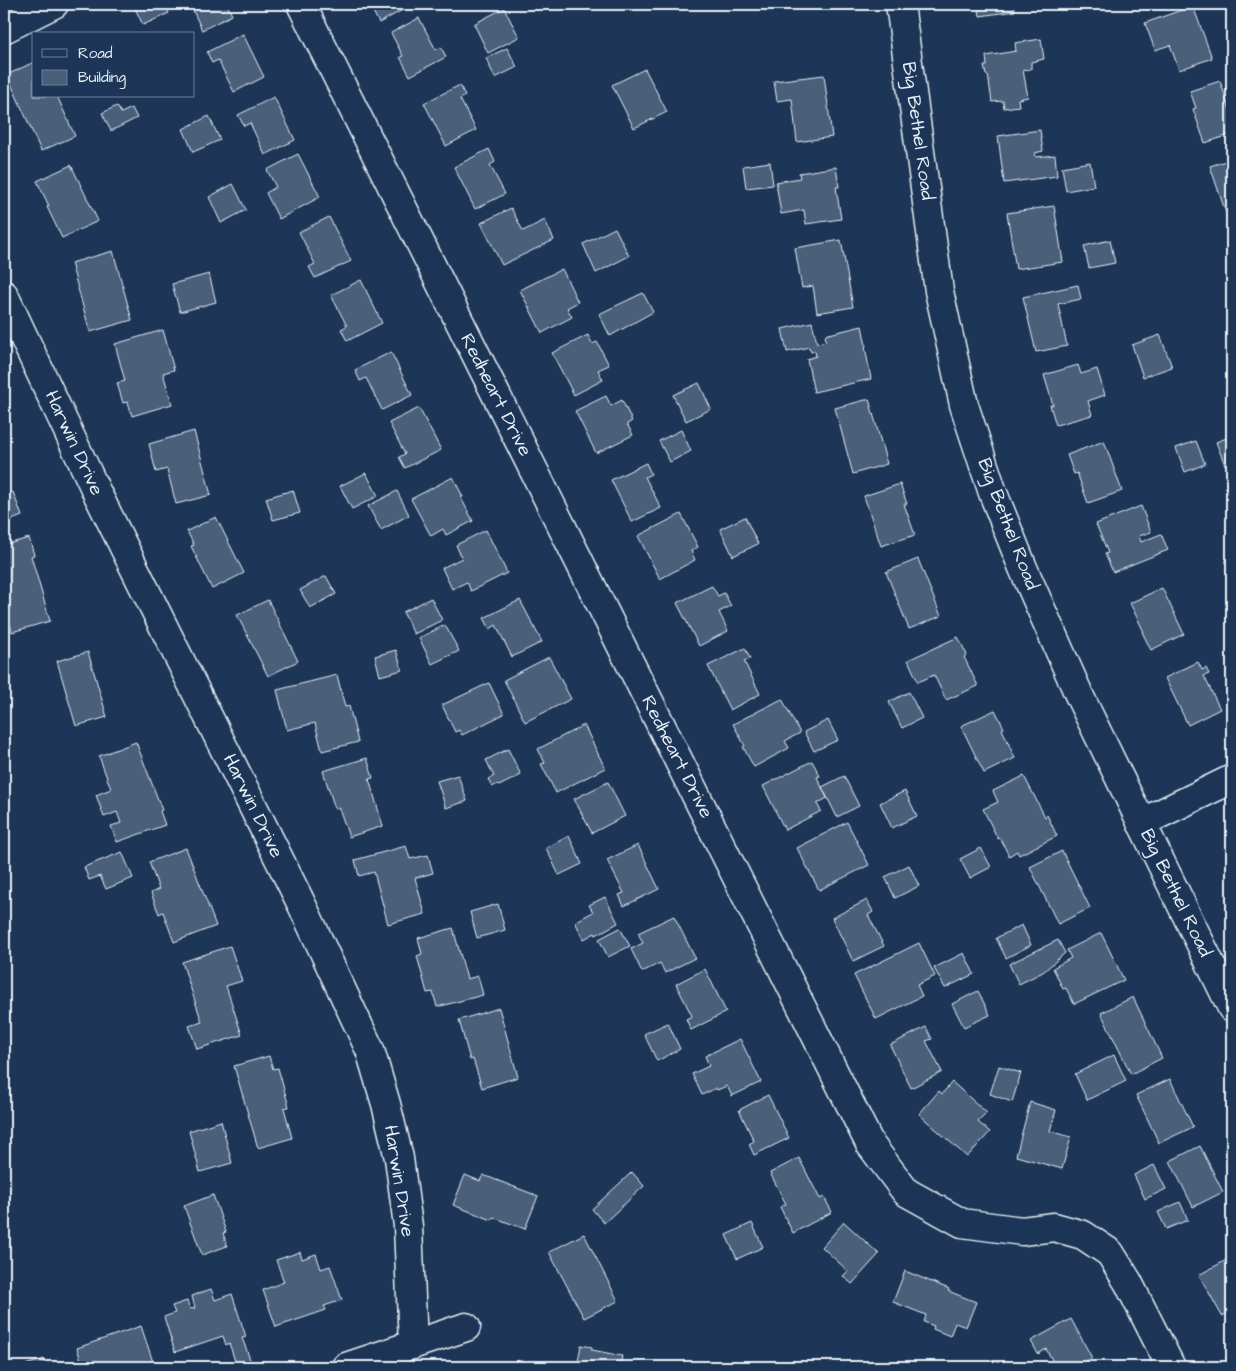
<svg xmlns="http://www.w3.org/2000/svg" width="1236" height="1371" font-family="'Architects Daughter',sans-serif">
<rect width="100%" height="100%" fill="#1d3557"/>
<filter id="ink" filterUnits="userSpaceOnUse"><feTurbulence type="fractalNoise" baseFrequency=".02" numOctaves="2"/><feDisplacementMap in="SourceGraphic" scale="10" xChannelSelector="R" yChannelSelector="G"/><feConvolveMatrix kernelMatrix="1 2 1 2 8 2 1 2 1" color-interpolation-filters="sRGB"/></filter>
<g filter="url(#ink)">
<!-- building -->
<path fill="#495e7a" stroke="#e8f1f8" d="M133 4H165L169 13 143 25Z
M190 4H227L232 15 202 30Z
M369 4H406L408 7 379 23Z
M978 4H1014L1015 11 980 16Z
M1193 6 1212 58 1179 70 1170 45 1155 50 1145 23Z
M504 8 519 37 488 53 474 24Z
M419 18 436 50 441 47 446 57 410 76 400 57 403 56 391 33Z
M243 34 264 77 234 92 218 60 212 63 207 52Z
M1041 39 1044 59 1031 62V69L1023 70 1028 97 1018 99 1019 106 1004 108 1003 101 992 102 988 75H986L984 66H987L986 56 1016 51 1015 43Z
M507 48 517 67 495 78 486 58Z
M34 62V96H57L75 136 41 151 7 75Z
M645 69 667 112 634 128 612 85Z
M824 75 832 137 797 142 792 99 777 101 774 81Z
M1220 81 1232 116V134L1205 143 1193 109 1196 108 1190 91Z
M460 85 465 96 460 99 476 130 446 146 424 103Z
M274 97 295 140 265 155 250 123 244 126 238 115Z
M117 106 121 113 132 108 137 118 111 131 102 113Z
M209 116 220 140 193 152 183 129Z
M1040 130 1043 151 1035 153 1036 157 1055 155 1057 176 1004 183 998 136Z
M489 149 495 162 490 165 505 194 475 209 454 167Z
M298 154 320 197 279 219 266 193 276 187 267 170Z
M1232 159V214L1227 216 1210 166Z
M770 162 773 185 746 188 743 166Z
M1090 162 1094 186 1066 191 1062 167Z
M71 165 98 221 62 238 47 207 49 206 37 181Z
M836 167 839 187H836L841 219 806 224 804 210 781 214 776 182 800 178 799 173Z
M233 184 246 210 221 223 209 197Z
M1054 206 1063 262 1016 269 1007 213Z
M511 208 523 231 545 220 554 240 502 265 481 223Z
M329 217 351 261 315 278 309 267 315 264 299 232Z
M615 228 629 256 596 273 583 244Z
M841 240 853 307 817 313 813 286 802 288 795 248Z
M1110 240 1115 263 1089 268 1084 246Z
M113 251 132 320 90 332 71 263Z
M562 269 578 302 567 308 572 317 542 333 520 290Z
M209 274 216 302 180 312 172 284Z
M361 280 382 323 347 341 341 329 347 326 331 295Z
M1078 285 1081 299 1058 304 1067 346 1036 352 1023 297Z
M643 293 653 312 610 336 599 314Z
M812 322 817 343 826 341 825 335 862 326 866 346 865 347 871 379 814 392 807 359 816 356 815 351 811 352 809 347 787 352 782 329Z
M163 330 174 370 163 373 172 404 132 416 128 402 123 403 117 383 125 381 115 344Z
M588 335 592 344 597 342 609 365 598 370 603 380 574 395 552 353Z
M1160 335 1172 367 1143 377 1132 345Z
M391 352 412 395 382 410 366 378 360 381 355 370Z
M1078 365 1081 374 1097 369 1105 395 1088 401 1092 415 1056 425 1050 405H1053L1044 375Z
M699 383 711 409 686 421 673 395Z
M606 396 611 406 622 400 632 421 627 424 633 435 596 453 575 411Z
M869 399 887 464 853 474 835 408Z
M419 408 441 450 405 468 399 457 405 454 389 423Z
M681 430 691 451 670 462 659 441Z
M194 431 211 495 176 504 167 469 156 472 149 444Z
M1232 436V462L1225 465 1216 442Z
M1104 441 1122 491 1088 503 1077 473 1074 474 1067 455Z
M1196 441 1205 464 1185 472 1176 448Z
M646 463 651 474 645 477 661 508 632 522 611 480Z
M366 473 378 496 352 509 340 486Z
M453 477 463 497 461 498 473 521 446 535 443 529 431 536 411 499Z
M4 484 7 494 13 492 22 516 4 523Z
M900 484 907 504H904L915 535 881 546 864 496Z
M293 490 300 513 273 520 266 498Z
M397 491 409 515 381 530 368 506Z
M1141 506 1151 532 1139 536 1141 542 1161 534 1168 550 1113 572 1105 554 1108 553 1096 524Z
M681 514 698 547 691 551 695 560 660 579 638 536Z
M216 517 244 573 212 589 191 546 194 545 187 531Z
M745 517 758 544 733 556 720 529Z
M486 530 507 573 471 591 467 582 452 589 442 568 462 558 456 545Z
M29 538 34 555 31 556 50 621 12 632 4 603V545Z
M918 559 941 616 909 629 886 572Z
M326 576 336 594 310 608 300 590Z
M712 586 718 596 724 593 731 606 719 612 728 631 699 646 677 603Z
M1162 588 1184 634 1151 650 1142 632H1144L1130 603Z
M431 598 442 620 414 634 403 612Z
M268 600 298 661 268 676 237 615Z
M520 600 542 642 512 657 496 625 490 629 484 618Z
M445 625 459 651 432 664 419 638Z
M958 637 967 655 964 657 978 686 946 700 934 675 918 682 908 660Z
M745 648 750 659 744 661 760 694 730 710 708 666Z
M396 650 402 670 380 676 375 656Z
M88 652 107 717 76 726 57 661Z
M549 657 571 699 525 722 504 680Z
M1198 662 1202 670 1206 668 1209 674 1204 676 1220 709 1188 725 1165 678Z
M337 675 345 707 349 706 358 742 322 751 315 723 287 730 277 690Z
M489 683 504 714 462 735 459 730 455 732 442 705Z
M909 692 922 718 902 728 889 702Z
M782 699 800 733 785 741 789 748 754 767 743 747 745 746 733 724Z
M995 710 1004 728 1002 729 1015 758 984 773 961 726Z
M828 720 838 740 814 751 804 732Z
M584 725 605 768 556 793 541 764 545 763 538 749Z
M136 742 162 810 160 811 165 825 117 842 111 826 121 823 117 812 104 817 96 795 111 789 99 756Z
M508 749 521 775 499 786 498 784 492 787 488 779 494 776 486 760Z
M367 758 373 778 369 779 383 826 349 837 339 808 335 809 323 771Z
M812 761 820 776 817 777 827 798 817 804 821 811 785 830 763 786Z
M458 775 467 801 446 808 437 781Z
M844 776 859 806 837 817 822 787Z
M1024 776 1045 817 1047 815 1057 836 1019 855 1017 851 1009 856 1000 838 998 839 983 809 998 802 993 791Z
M608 782 625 816 592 833 574 799Z
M905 791 917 816 892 828 880 803Z
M847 822 869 865 819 890 797 848Z
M569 836 582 864 559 875 546 848Z
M638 845 659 889 624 906 619 895 624 893 607 860Z
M406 846 410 859 428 855 433 873 415 878 425 914 388 924 374 872 359 876 355 860Z
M186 848 216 926 174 942 163 912 159 914 151 893 159 889 149 862Z
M981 848 991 867 970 878 960 859Z
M1062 851 1090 908 1058 924 1030 867Z
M122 852 133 878 106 889 100 876 89 880 84 867Z
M909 865 919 886 895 898 885 877Z
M605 897 618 923 596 935 595 933 584 939 575 922 593 912 589 905Z
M867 900 873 912 868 915 884 946 853 961 832 918Z
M498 904 505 930 477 938 470 912Z
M674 916 695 958 665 973 660 963 642 972 631 949 643 943 638 933Z
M1022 925 1031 945 1006 958 996 938Z
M453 928 467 979 478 976 483 995 437 1007 433 992 427 993 417 956 422 954 418 938Z
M620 928 630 946 608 957 599 939Z
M1101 933 1124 980 1074 1004 1066 988 1063 989 1053 968 1071 958 1067 950Z
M1058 940 1065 953 1043 972 1019 984 1009 964Z
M919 943 935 976 917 985 922 996 876 1019 854 975Z
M230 946 242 981 226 986 242 1035 197 1049 189 1026 202 1022 182 962Z
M964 953 974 974 945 988 934 968Z
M705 969 726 1012 691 1030 686 1019 692 1016 676 984Z
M978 991 990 1015 964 1027 952 1004Z
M1133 997 1162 1058 1131 1074 1101 1013Z
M499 1008 518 1077 482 1088 473 1059 470 1060 459 1020Z
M668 1023 680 1049 657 1061 644 1034Z
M926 1027 932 1039 926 1041 942 1072 911 1088 890 1045Z
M740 1039 761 1082 732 1096 727 1086 717 1090 716 1088 702 1095 692 1074 709 1066 705 1056Z
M1114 1055 1126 1081 1087 1100 1075 1074Z
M269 1056 273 1069 278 1068 289 1107 284 1108 292 1138 258 1148 234 1066Z
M999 1066 1021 1073 1012 1102 990 1094Z
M1170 1079 1193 1127 1159 1143 1136 1095Z
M952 1082 987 1113 978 1122 990 1132 967 1157 919 1114 939 1091 942 1094Z
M768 1095 789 1138 754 1155 749 1144 754 1141 739 1110Z
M1030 1102 1056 1110 1050 1131 1071 1137 1062 1169 1016 1156Z
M221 1121 232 1163 200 1172 189 1131Z
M1200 1146 1223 1192 1193 1207 1170 1161Z
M799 1158 820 1199 824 1197 832 1212 793 1233 780 1207 786 1204 770 1173Z
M1154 1165 1166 1189 1145 1199 1134 1175Z
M632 1172 644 1186 604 1223 592 1209Z
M465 1175 480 1181 483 1175 538 1196 525 1229 493 1217 492 1220 453 1205Z
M213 1195 226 1232 223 1233 227 1246 202 1255 184 1206Z
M1180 1202 1188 1220 1166 1229 1158 1212Z
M844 1222 879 1254 852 1284 843 1276 848 1271 822 1247Z
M752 1223 763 1247 737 1259 726 1235Z
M584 1234 618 1301 584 1318 549 1252Z
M300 1252 302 1259 316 1254 321 1269 330 1266 342 1300 324 1306 326 1310 276 1327 263 1290 284 1282 276 1260Z
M1230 1258 1231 1259H1232V1311L1222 1316 1199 1275Z
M905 1271 949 1289 948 1291 976 1302 966 1327 955 1323 950 1336 933 1329 934 1326 924 1322 926 1315 893 1302Z
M211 1289 215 1300 232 1294 246 1337 242 1338 251 1362 237 1367 229 1343 226 1345 223 1336 175 1352 164 1317 175 1313 172 1306 187 1301 190 1309 195 1308 192 1296Z
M1071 1319 1092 1358 1075 1367H1056L1046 1349 1038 1354 1031 1341Z
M141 1326 154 1365 148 1367H135L134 1364 124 1367H83L77 1348Z
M581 1345 592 1347V1350L622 1356 620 1367H577Z
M44 1359 47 1367H19Z"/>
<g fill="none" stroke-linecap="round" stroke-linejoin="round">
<defs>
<path id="minor" d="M301 4 870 1144 906 1192 962 1223 1022 1231 1054 1227 1083 1235 1110 1253 1128 1282 1171 1367
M4 29 54 4
M4 295 98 495 301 903 370 1050 386 1104 399 1158 408 1226 413 1345
M1141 823 1232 779
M346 1367 466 1327"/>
<path id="secondary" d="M900 4 939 291 964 405 993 493 1023 568 1080 697 1232 1008"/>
</defs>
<!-- minor casing -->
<use href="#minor" stroke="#e8f1f8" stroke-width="31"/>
<!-- secondary casing -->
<use href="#secondary" stroke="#e8f1f8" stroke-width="31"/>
<!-- minor -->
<use href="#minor" stroke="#1d3557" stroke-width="28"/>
<!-- secondary -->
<use href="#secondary" stroke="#1d3557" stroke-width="28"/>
</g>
</g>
<g text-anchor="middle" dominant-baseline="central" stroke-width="4" stroke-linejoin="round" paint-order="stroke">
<!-- street labels -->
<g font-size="19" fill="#e8f1f8" stroke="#1d3557">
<text transform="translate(918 131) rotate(82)">Big Bethel Road</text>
<text transform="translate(496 395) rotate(63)">Redheart Drive</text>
<text transform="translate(74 443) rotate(65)">Harwin Drive</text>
<text transform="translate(1008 524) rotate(69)">Big Bethel Road</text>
<text transform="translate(677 757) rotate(63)">Redheart Drive</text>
<text transform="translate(253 806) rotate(64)">Harwin Drive</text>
<text transform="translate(1176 893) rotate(64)">Big Bethel Road</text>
<text transform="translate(399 1181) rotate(81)">Harwin Drive</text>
</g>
</g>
<!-- margin -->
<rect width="1236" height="1371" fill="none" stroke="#1d3557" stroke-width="20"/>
<rect x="10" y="10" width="1216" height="1351" fill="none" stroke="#e8f1f8" stroke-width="2" filter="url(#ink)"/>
<!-- legend -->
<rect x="32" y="32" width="162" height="65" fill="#1d3557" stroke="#6e8097"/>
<rect x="42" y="49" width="25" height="8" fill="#1d3557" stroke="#6e8097"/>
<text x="78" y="58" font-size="15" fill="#e8f1f8">Road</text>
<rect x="42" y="70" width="25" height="15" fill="#495e7a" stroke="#6e8097"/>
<text x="78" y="82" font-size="15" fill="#e8f1f8">Building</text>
</svg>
